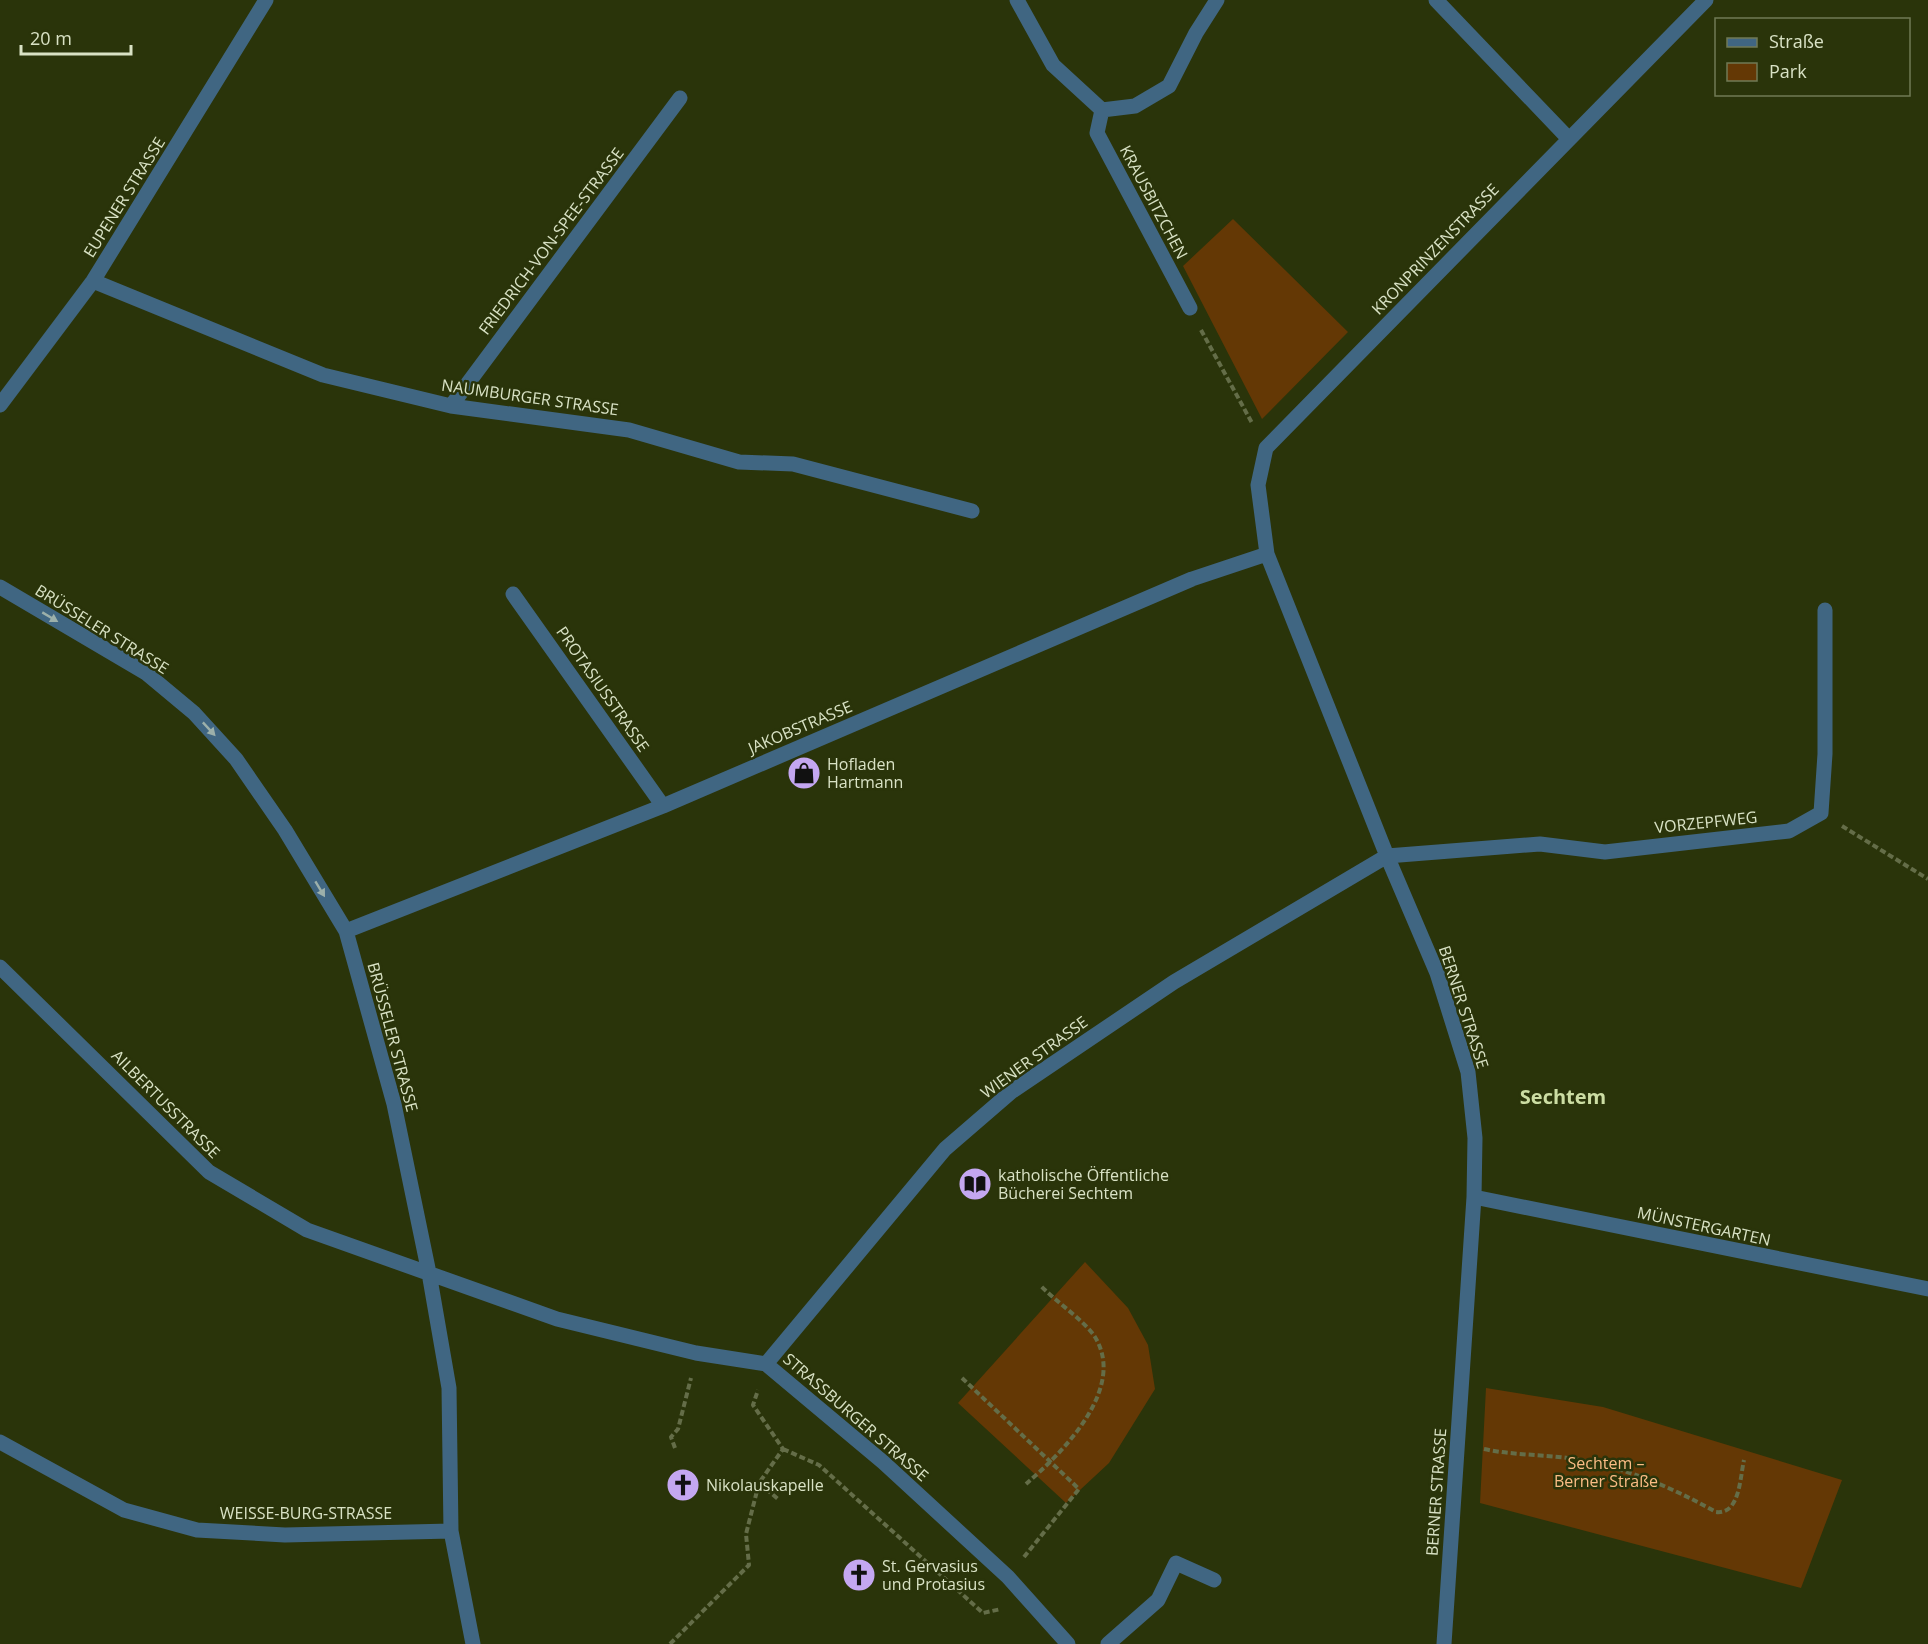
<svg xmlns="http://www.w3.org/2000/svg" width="1928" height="1644" font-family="'Open Sans',sans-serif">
<rect width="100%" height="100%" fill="#2a340a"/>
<!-- green -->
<path fill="#643805" d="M1233 219 1348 332 1262 419 1183 266Z
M1085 1262 1128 1308 1148 1345 1155 1389 1109 1463 1066 1503 958 1403Z
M1486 1388 1603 1407 1842 1480 1801 1588 1480 1503Z"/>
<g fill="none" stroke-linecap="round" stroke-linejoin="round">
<!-- path -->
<path stroke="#646d48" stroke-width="4" stroke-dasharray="6 3" stroke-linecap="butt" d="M1201 330 1252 423
M1842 826 1928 879
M962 1378 1079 1489 1024 1557
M675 1448 671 1437 678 1429 691 1378
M783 1449 819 1465 983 1613 1001 1609
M1484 1449C1516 1456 1549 1454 1580 1460 1629 1469 1673 1488 1716 1512 1740 1515 1740 1477 1744 1460
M759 1483 778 1499
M1026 1484C1062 1453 1127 1389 1095 1337 1086 1322 1054 1300 1041 1286
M670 1644 749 1565 746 1534 759 1483 783 1449 753 1405 758 1390"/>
<!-- lane -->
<path stroke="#406682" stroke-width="15" d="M1108 1644 1158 1600 1176 1563 1214 1580"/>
<!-- street -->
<path stroke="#406682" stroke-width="15" d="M1017 0 1053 65 1102 110 1135 106 1169 86 1196 33 1217 0
M1436 0 1568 138
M1102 110 1097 133 1190 308
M93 281 323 375 451 406 629 430 739 462 793 464 972 511
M0 405 93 281 266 0
M451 406 680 98
M0 587 146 673 194 713 236 759 285 830 346 931 394 1104 429 1273 449 1388 451 1531 473 1644
M513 594 663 806
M346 931 663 806 1192 579 1267 554
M0 967 209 1172 307 1230 557 1319 696 1353 766 1364 883 1462 1008 1577 1068 1644
M1474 1197 1928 1289
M766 1364 945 1149 1011 1092 1174 982 1387 856 1540 844 1605 852 1789 831 1821 813 1825 754V610
M0 1442 124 1510 197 1530 285 1535 451 1531
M1444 1644 1474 1197 1475 1138 1468 1072 1437 973 1387 856 1267 554 1258 485 1266 448 1706 0"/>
</g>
<!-- one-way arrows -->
<defs><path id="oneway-solid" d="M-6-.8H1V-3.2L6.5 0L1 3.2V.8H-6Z" transform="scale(1.5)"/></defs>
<g fill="#9cb0aa">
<use href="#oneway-solid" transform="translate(50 617) rotate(31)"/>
<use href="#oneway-solid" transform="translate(209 729) rotate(47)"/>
<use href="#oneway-solid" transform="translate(320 889) rotate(59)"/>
</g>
<!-- icons -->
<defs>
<symbol id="shop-disc" viewBox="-11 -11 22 22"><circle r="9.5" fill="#c4a7f1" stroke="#2a340a"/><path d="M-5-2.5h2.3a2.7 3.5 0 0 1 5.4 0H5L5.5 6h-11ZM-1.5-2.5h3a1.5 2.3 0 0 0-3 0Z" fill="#111"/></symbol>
<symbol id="library-disc" viewBox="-11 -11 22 22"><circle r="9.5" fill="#c4a7f1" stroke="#2a340a"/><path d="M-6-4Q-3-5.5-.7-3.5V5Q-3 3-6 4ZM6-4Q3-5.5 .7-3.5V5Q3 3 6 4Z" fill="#111"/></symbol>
<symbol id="church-disc" viewBox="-11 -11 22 22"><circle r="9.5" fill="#c4a7f1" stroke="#2a340a"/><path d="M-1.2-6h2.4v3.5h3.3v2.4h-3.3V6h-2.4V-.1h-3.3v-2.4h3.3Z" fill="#111"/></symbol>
</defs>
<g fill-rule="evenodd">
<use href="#shop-disc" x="785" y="754" width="38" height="38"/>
<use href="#library-disc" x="956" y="1165" width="38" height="38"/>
<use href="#church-disc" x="664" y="1466" width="38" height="38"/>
<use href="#church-disc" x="840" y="1556" width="38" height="38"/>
</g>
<g text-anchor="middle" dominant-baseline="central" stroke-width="5" stroke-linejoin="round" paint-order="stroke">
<!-- street labels -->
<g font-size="16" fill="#d9e2c5" stroke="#2a340a">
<text transform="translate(124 197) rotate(-58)">EUPENER STRASSE</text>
<text transform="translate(1154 202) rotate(62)">KRAUSBITZCHEN</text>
<text transform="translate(551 241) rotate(-53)">FRIEDRICH-VON-SPEE-STRASSE</text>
<text transform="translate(1435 249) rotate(-46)">KRONPRINZENSTRASSE</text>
<text transform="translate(530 397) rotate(8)">NAUMBURGER STRASSE</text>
<text transform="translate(102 629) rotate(32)">BRÜSSELER STRASSE</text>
<text transform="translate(603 689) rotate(55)">PROTASIUSSTRASSE</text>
<text transform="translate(800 727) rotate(-23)">JAKOBSTRASSE</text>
<text transform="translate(1706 822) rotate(-6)">VORZEPFWEG</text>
<text transform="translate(1464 1007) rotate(72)">BERNER STRASSE</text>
<text transform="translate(393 1037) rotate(75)">BRÜSSELER STRASSE</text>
<text transform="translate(1034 1057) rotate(-36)">WIENER STRASSE</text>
<text transform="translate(166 1104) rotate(45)">AILBERTUSSTRASSE</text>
<text transform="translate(1704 1226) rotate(12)">MÜNSTERGARTEN</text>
<text transform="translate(856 1417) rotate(41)">STRASSBURGER STRASSE</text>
<text transform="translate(1436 1492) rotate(-86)">BERNER STRASSE</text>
<text x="306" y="1513">WEISSE-BURG-STRASSE</text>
</g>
<!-- poi labels -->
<g font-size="16" fill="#d9e2c5" stroke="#2a340a" text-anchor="start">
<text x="827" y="764">Hofladen<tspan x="827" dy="18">Hartmann</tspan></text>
<text x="998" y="1175">katholische Öffentliche<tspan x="998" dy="18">Bücherei Sechtem</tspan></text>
<text x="706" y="1485">Nikolauskapelle</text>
<text x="882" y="1566">St. Gervasius<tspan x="882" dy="18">und Protasius</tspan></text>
</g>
<!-- park labels -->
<g font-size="16" fill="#fbbc85" stroke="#2a340a">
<text x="1606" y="1463">Sechtem –<tspan x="1606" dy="18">Berner Straße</tspan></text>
</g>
<!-- quarter labels -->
<g font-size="20" font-weight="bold" fill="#ccdda3" stroke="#2a340a">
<text x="1563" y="1096">Sechtem</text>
</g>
</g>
<!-- legend -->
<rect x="1715" y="18" width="195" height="78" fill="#2a340a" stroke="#707a55" stroke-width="1.5"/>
<rect x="1727" y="38" width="30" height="9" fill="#406682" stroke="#707a55" stroke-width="1.5"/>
<text x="1769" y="48" font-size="18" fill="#d9e2c5">Straße</text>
<rect x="1727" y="63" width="30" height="18" fill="#643805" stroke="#707a55" stroke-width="1.5"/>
<text x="1769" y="78" font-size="18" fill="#d9e2c5">Park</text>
<!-- scale -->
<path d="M21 45v9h110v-9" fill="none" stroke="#d9e2c5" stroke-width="3"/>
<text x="30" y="45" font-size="18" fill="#d9e2c5" stroke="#2a340a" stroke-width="4.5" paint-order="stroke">20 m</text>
</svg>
